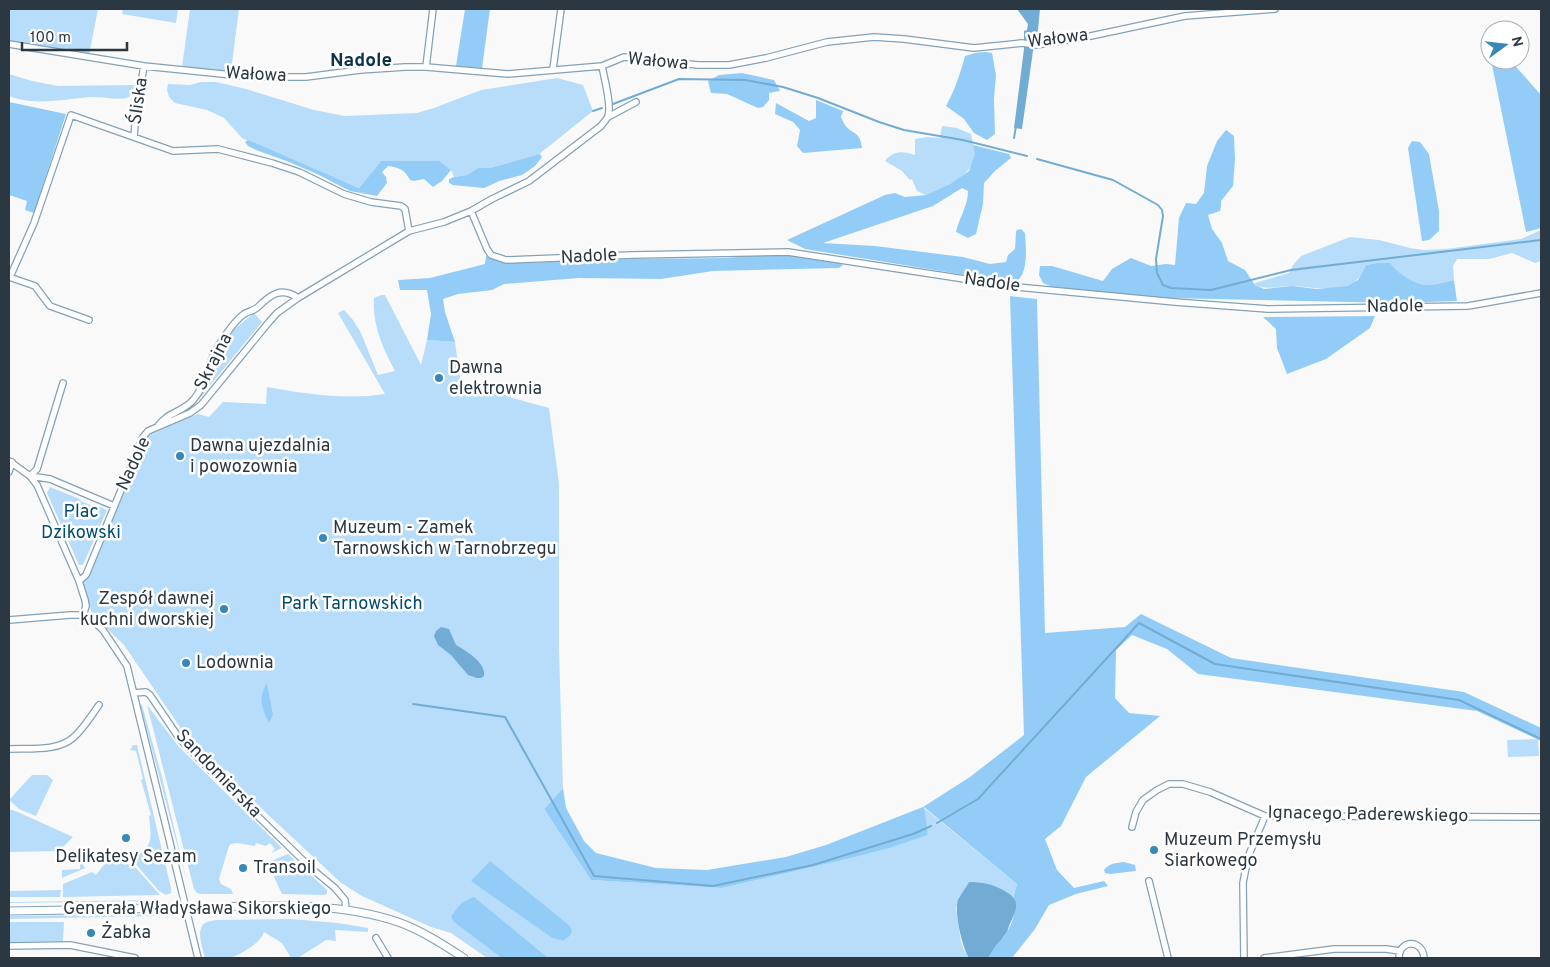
<svg xmlns="http://www.w3.org/2000/svg" width="1550" height="967" font-family="Overpass,sans-serif">
<rect width="100%" height="100%" fill="#f9f9f9"/>
<!-- green -->
<path fill="#b8ddfa" fill-rule="evenodd" d="M9 9H98L89 55 9 41Z
M123 9H178L176 23 122 14Z
M190 9H239L231 71 182 67Z
M9 74 32 81 58 86 135 85V92C132 94 130 97 126 98 116 100 105 97 94 97 67 98 35 107 9 96Z
M557 78 583 85 593 111 538 155 490 168H478L467 175 454 177 451 170 381 161 359 188 242 138 224 118 207 110 175 103 169 97 167 90 168 84 190 85 201 82H216L246 89 314 110 345 116 417 113 434 108 481 90Z
M942 126 957 128 971 134C972 140 975 148 975 154 973 177 944 187 926 195L917 191 912 179 910 180 902 171 885 161C893 150 904 151 915 155V139L927 137 940 138Z
M1541 230V261L1535 263 1512 253 1489 259H1457L1453 266 1454 280C1445 282 1435 285 1426 285 1412 283 1398 273 1390 263H1377L1366 265C1361 274 1359 281 1349 285 1333 292 1310 287 1294 286 1279 285 1269 291 1255 285V283L1289 273 1293 265 1301 256 1350 237 1379 240 1410 248 1423 250 1446 249 1521 239Z
M381 295H385L421 365 427 340 455 342 462 392C474 390 501 389 509 397L549 408 559 484V649L563 788 544 809 591 880 722 888 847 859 928 835 923 807 1017 884 1013 897 1006 891 969 883 956 908 961 942 964 950 969 958H487L451 933 431 927 362 896 340 882 231 780V774L228 771 222 770 182 730 124 645 92 614 83 581 89 576 147 436 198 414 209 417 223 402 266 404 267 387C304 394 348 400 385 394L338 313 344 310 353 320 361 333 378 375 395 371C383 348 372 325 374 298ZM471 880 572 931 570 936 563 941 552 938Z
M254 313 262 322 195 404 204 388 214 360 226 336Z
M50 487 80 499 81 501 95 507 97 506 107 510 83 565H79L47 493Z
M140 704 142 705 162 777 187 882Z
M147 705 179 747 282 848 271 853 275 849 270 843 266 846 256 843 255 846 237 843 231 844 229 846 219 879 221 884 231 889 233 894H201L197 893 194 889Z
M1538 739 1539 756 1508 757 1507 740Z
M133 745H137L171 888V893L166 895 159 891 126 853 143 852C154 841 150 830 149 816L151 815 141 780 143 779 136 751 130 750Z
M32 775H47L53 780 36 816 19 809 9 800Z
M9 809 20 813 73 837 59 851 9 852Z
M93 852 83 865 85 868 62 878V870L80 869V855H62V853Z
M288 854 327 890V894L325 895 282 894 272 873 274 872 273 869H270L271 867H276V862L271 861Z
M111 856 136 868 160 895 63 897V884L92 872 96 875Z
M61 890 60 897H9V891Z
M159 900 160 901 9 903V902Z
M160 914V916L9 919V917L11 916Z
M290 919 338 923 368 928V932L335 930 336 941 326 940 298 958H291L282 943 264 932C261 943 240 955 230 958 223 960 213 958 205 958 203 949 195 930 205 923 208 921 213 921 216 920Z
M9 922H64L63 941 9 942Z"/>
<!-- forest -->
<path fill="#93cdf7" d="M465 9H490L482 68 456 66Z
M985 52 992 53 996 75 994 99 995 134 987 140 974 133 964 119 946 106C955 90 960 74 965 56L975 53Z
M1491 60H1510L1541 95V228L1526 232Z
M742 73 774 80 780 91 769 93V100L763 107 758 108 727 94 711 93 708 81 719 75Z
M816 100 843 111 841 117C842 119 843 122 845 125 852 135 860 130 862 148L803 153 797 146 800 130 793 122 775 114 776 103 809 121 816 118Z
M9 102 66 114 34 213 25 210 27 201 9 195Z
M1226 130 1234 136 1235 160 1233 186 1221 201V206L1220 211 1208 215 1212 229 1222 243 1228 261 1245 270 1255 285 1264 289 1292 286 1317 289 1347 286 1358 280 1366 265 1377 263H1390C1398 273 1412 283 1426 285 1435 285 1445 282 1454 280L1457 301 1397 303 1168 298 1055 288 1043 283 1039 275 1040 266H1052L1103 281 1112 269 1131 258 1151 266 1166 264 1175 265 1179 218 1186 203 1196 204 1204 193 1207 166 1217 141Z
M248 140 359 188 381 161H439L451 170 442 181 433 187 424 179 414 181 410 180C404 169 400 168 388 166L382 172 386 177 387 183 377 196 350 191 317 174 289 162 256 150 248 146 245 142Z
M1412 141 1420 142 1429 154 1439 211V231L1429 240 1422 241 1408 148Z
M973 145 1009 154 1011 158 995 171 984 183 983 204 976 234 968 238 956 232C959 218 968 206 968 191L962 188 933 206 823 243 875 246 963 257 990 264 1006 262 1008 255 1015 249 1016 232 1017 230 1021 229 1025 233C1026 249 1029 273 1015 283L805 249 787 240 885 195 895 193 905 197 926 195 950 184 969 171 975 154Z
M540 154 542 157 535 166 522 175 499 181 491 185 484 188 453 185 449 183V179L454 177 467 175 478 168H490Z
M776 254 789 255 838 263 843 265 839 268 713 271 661 279 579 278 504 284 492 290 458 294 443 299 445 312 455 342 427 340 431 314 427 290H400L398 280 430 278 485 264 486 256 502 262 523 263 633 259 725 258Z
M1010 296 1037 299 1045 633 1125 627 1141 614 1231 658 1464 692 1541 728V741L1477 711 1198 674 1167 649 1132 635 1116 650 1115 698 1129 713 1160 716 1086 777 1061 826 1045 839 1057 870 1074 888 1104 881 1108 886 1076 894 1049 905 1035 929 1012 958H988C991 954 993 948 996 944 996 944 1002 939 1002 939 1010 931 1019 908 1013 898L1017 884 924 807 928 835 889 848 847 859 722 888 591 880 544 809 563 788 566 808 584 841 596 853 656 868 707 870 786 857 826 845 923 807 970 777 1024 735Z
M1375 316 1370 328 1326 359 1287 374 1277 348 1276 329 1263 317Z
M267 684 273 715 269 723C262 709 258 699 266 684Z
M490 861 570 926 572 931 570 936 563 941 552 938 471 881Z
M1124 862 1135 865 1136 871 1110 874 1105 873 1104 870C1109 863 1116 863 1124 862Z
M474 897 548 958H502L454 922 451 917C459 905 461 902 474 897Z"/>
<!-- water -->
<path fill="#72acd4" d="M1017 9H1040L1037 40 1033 51 1022 129 1014 128 1024 49V31L1027 30 1028 24Z
M441 627 449 629 456 645C466 651 486 662 484 676L481 678H477L468 675 451 655 438 645 434 636 436 631Z
M969 882C982 882 992 884 1003 890 1023 900 1016 910 1009 926 1008 930 1007 933 1004 936 1002 940 998 942 996 945 993 949 991 954 988 958H969C962 947 954 912 958 900 961 894 966 888 969 882Z"/>
<g fill="none" stroke-linecap="round" stroke-linejoin="round">
<!-- stream -->
<path stroke="#72acd4" stroke-width="2" d="M613 104 679 79 745 80 783 87 818 98 879 122 904 130 963 140 1027 156
M593 111 602 108
M1014 138 1016 126
M1037 159 1113 180 1158 205 1162 210 1163 216 1156 259 1157 273 1163 285 1171 288 1211 290 1291 270 1541 240
M413 704 505 717 594 876 713 886 813 865 913 834 931 826
M937 823 978 799 1139 623 1215 664 1459 700 1541 739"/>
<defs>
<path id="minor" d="M9 44 144 66 252 77H306L360 70 405 67H426L508 74 602 66 624 57 698 65H729L766 58 827 42 874 37 904 39 974 48 1022 43 1036 45 1086 37 1185 16 1275 9
M426 67 433 9
M553 69 561 9
M608 117 636 102
M134 137 136 112 144 66
M471 211 487 249 491 255 506 260 632 255 788 252 1017 287 1175 302 1268 309 1468 306 1541 293
M9 277 35 286 50 306 89 320
M10 277 34 223 71 115 173 151 218 149 272 163 299 172 344 194 371 202 401 206 405 209 409 231
M158 426C167 412 184 412 194 399 205 386 207 369 214 354 220 342 234 321 244 314 249 311 254 311 258 307 270 295 281 286 298 298
M9 461 30 476 37 485 79 581 85 600 86 606 83 616
M9 472 12 462
M30 476 37 469 63 383
M30 476 50 479 114 506
M79 581 86 575 143 437 148 431 190 413 201 405 269 322 277 313 298 298 409 231 444 222 471 211 492 199 529 181 601 126C603 123 607 119 608 116 612 106 604 77 602 66
M9 620 70 615H81L90 618 103 630 127 666 198 958
M134 693 146 692 150 695 179 738 198 758 312 869 335 888 345 900 346 909
M9 749C29 748 58 752 74 737 84 728 91 716 99 705
M1132 827 1136 812 1143 800 1157 790 1169 784H1183L1210 792 1265 816 1541 817
M1149 881 1168 958
M376 938 388 958
M9 946 70 945 135 958
M1244 958 1243 883 1248 857 1265 816
M1264 958 1334 949H1386L1400 951
M1399 958C1399 939 1423 939 1424 958"/>
<path id="tertiary" d="M9 911C75 910 140 909 206 907 269 906 338 901 398 922 421 930 444 945 464 958"/>
</defs>
<!-- minor casing -->
<use href="#minor" stroke="#83a1b8" stroke-width="8"/>
<!-- tertiary casing -->
<use href="#tertiary" stroke="#83a1b8" stroke-width="9"/>
<!-- minor -->
<use href="#minor" stroke="#fff" stroke-width="5.5"/>
<!-- tertiary -->
<use href="#tertiary" stroke="#fff" stroke-width="7"/>
</g>
<!-- markers -->
<g fill="#3887b9" stroke="#fff" stroke-width="2">
<circle cx="439" cy="378" r="5"/>
<circle cx="180" cy="456" r="5"/>
<circle cx="323" cy="538" r="5"/>
<circle cx="224" cy="609" r="5"/>
<circle cx="186" cy="663" r="5"/>
<circle cx="126" cy="838" r="5"/>
<circle cx="1154" cy="850" r="5"/>
<circle cx="243" cy="868" r="5"/>
<circle cx="91" cy="933" r="5"/>
</g>
<g text-anchor="middle" dominant-baseline="central" stroke-width="5" stroke-linejoin="round" paint-order="stroke">
<!-- street labels -->
<g font-size="18" fill="#2b3842" stroke="#fff">
<text transform="translate(1058 39) rotate(-7)">Wałowa</text>
<text transform="translate(658 62) rotate(5)">Wałowa</text>
<text transform="translate(256 75) rotate(3)">Wałowa</text>
<text transform="translate(139 101) rotate(-82)">Śliska</text>
<text transform="translate(589 257) rotate(-3)">Nadole</text>
<text transform="translate(992 283) rotate(8)">Nadole</text>
<text transform="translate(1395 307) rotate(-1)">Nadole</text>
<text transform="translate(214 362) rotate(-63)">Skrajna</text>
<text transform="translate(134 464) rotate(-65)">Nadole</text>
<text transform="translate(218 774) rotate(46)">Sandomierska</text>
<text transform="translate(1368 815) rotate(1)">Ignacego Paderewskiego</text>
<text x="197" y="909">Generała Władysława Sikorskiego</text>
</g>
<!-- poi labels -->
<g font-size="18" fill="#2b3842" stroke="#fff" text-anchor="start">
<text x="449" y="368">Dawna<tspan x="449" dy="21">elektrownia</tspan></text>
<text x="190" y="446">Dawna ujezdalnia<tspan x="190" dy="21">i powozownia</tspan></text>
<text x="333" y="528">Muzeum - Zamek<tspan x="333" dy="21">Tarnowskich w Tarnobrzegu</tspan></text>
<text x="214" y="599" text-anchor="end">Zespół dawnej<tspan x="214" dy="21">kuchni dworskiej</tspan></text>
<text x="196" y="663">Lodownia</text>
<text x="1164" y="840">Muzeum Przemysłu<tspan x="1164" dy="21">Siarkowego</tspan></text>
<text x="126" y="857" text-anchor="middle">Delikatesy Sezam</text>
<text x="253" y="868">Transoil</text>
<text x="101" y="933">Żabka</text>
</g>
<!-- park labels -->
<g font-size="18" fill="#004b72" stroke="#fff">
<text x="81" y="512">Plac<tspan x="81" dy="21">Dzikowski</tspan></text>
<text x="352" y="604">Park Tarnowskich</text>
</g>
<!-- neighbourhood labels -->
<g font-size="19" font-weight="bold" fill="#0b3249" stroke="#fff">
<text x="361" y="61">Nadole</text>
</g>
</g>
<!-- border -->
<rect width="1550" height="967" fill="none" stroke="#2b3842" stroke-width="20"/>
<!-- north arrow -->
<g transform="translate(1505 45) rotate(75)"><circle r="24" fill="#ffffff" stroke="#aaafb3"/>
<path d="M0-4L9 19L0 12L-9 19Z" fill="#3887b9"/>
<text y="-8" font-size="14" font-weight="bold" text-anchor="middle" fill="#2b3842">N</text>
</g>
<!-- scale -->
<path d="M22 42v8h105v-8" fill="none" stroke="#2b3842" stroke-width="2.5"/>
<text x="30" y="42" font-size="15" fill="#2b3842" stroke="#ffffff" stroke-width="4" paint-order="stroke">100 m</text>
</svg>
